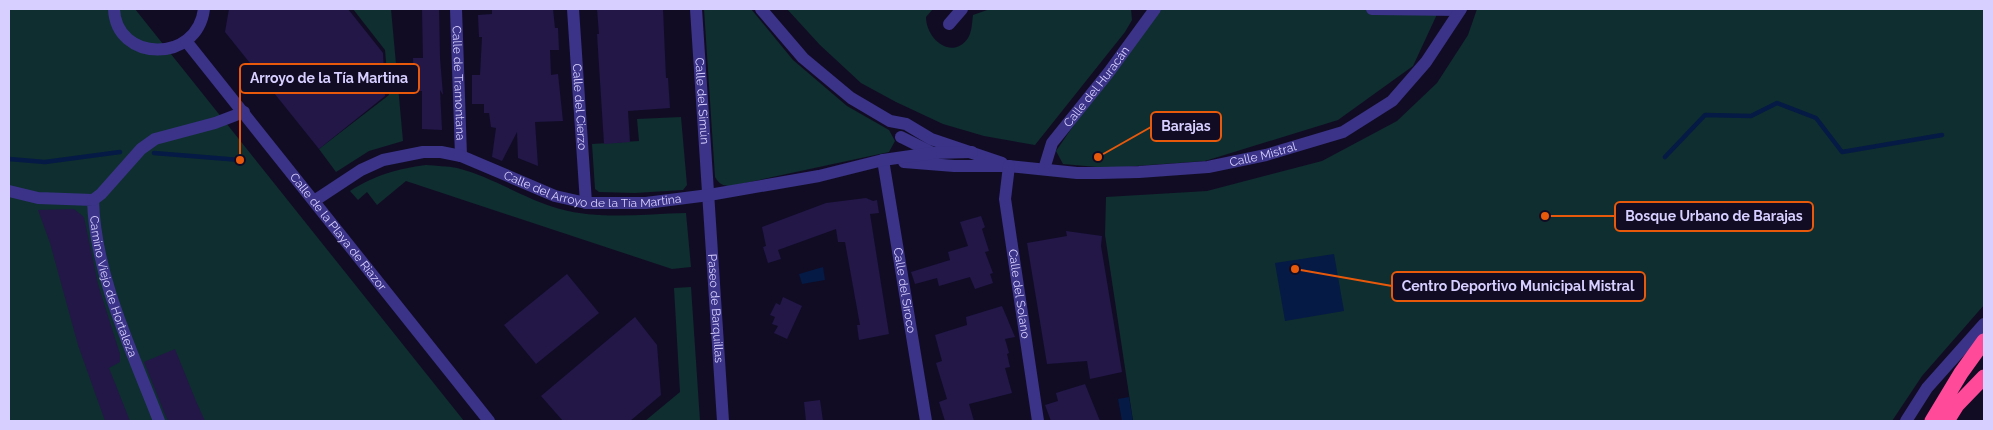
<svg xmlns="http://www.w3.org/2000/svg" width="1993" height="430" font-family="Raleway,sans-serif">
<rect width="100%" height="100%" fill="#110c24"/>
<!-- green -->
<path fill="#0f2e2f" d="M9 9H135L464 421H9Z
M353 9H391L403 141 369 151 336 172 319 149 389 95 385 50Z
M704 9H751L793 60 847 106 889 130 895 141 889 152 731 186C723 186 719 184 715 177Z
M787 9H933L926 17C926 39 952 61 968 38 972 32 972 22 973 15L990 9H1131L1132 20 1125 32 1035 145 984 136 943 124 896 102 861 83 820 45Z
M1154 9H1417L1439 10 1413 66 1338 120 1205 161 1108 168 1063 164 1056 151Z
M1477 9H1984V305L1922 376 1892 421H1133L1105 235 1106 197 1207 191 1322 161 1397 121 1437 83 1468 35Z
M681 117 687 185 683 190 635 193 599 192 595 189 592 144 639 141 637 119Z
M426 165C436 166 447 166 457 168 493 177 524 199 560 209 600 220 645 214 686 213L691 267 672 269 406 181 377 205 367 192 358 200 350 191C375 175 397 169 426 165Z
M691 287 700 421H645L680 392 674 288Z"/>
<!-- water -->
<path fill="#051a44" d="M1334 254 1344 311 1285 321 1275 263Z
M823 267 825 280 802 284 799 274Z
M1129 397 1133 421H1122L1118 399Z"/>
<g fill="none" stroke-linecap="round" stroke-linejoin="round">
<!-- stream -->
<path stroke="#051a44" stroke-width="4.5" d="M154 153 240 160
M1665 157 1705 115 1751 116 1777 103 1816 118 1842 152 1942 135
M9 159 45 162 120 152"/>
</g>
<!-- building -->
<path fill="#221747" d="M229 9H348L383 53 385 96 319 149 225 32Z
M422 9H439L440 58 443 95 440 90 442 130 422 129V91H414L413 58H423Z
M492 9H553L555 28H558L559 50H550L551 75 558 74 563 121 535 122 538 166 518 158 517 132 502 161 492 157 496 128 491 127 489 113H484V104H472V75H480L482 37H479L478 15 492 14Z
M597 9H663L666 78H668L670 108 628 111 630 142 604 144 597 34H599Z
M866 198 873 201 877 200 879 213 870 214 889 334 859 340 857 325H860L845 242H838L836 229 778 250 781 259 768 263 763 247 766 246 762 227 826 203Z
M74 209 84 217 98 284 120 354V362L109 368 130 421H105L78 345 50 243 38 210Z
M981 216 985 227 982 229 989 251 985 252 993 273 990 274 993 283 975 289 970 277 939 286 937 278 915 284 911 272 950 260 948 252 968 246 960 222Z
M1066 231 1102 236 1101 246 1122 372 1090 379 1087 361 1047 364 1027 243 1067 236Z
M567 274 599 313 536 364 504 325Z
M783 297 802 306 787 339 774 333 778 326 772 324 775 317 770 315 776 303 780 305Z
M1002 306 1015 337 1005 339 1009 353 1007 354 1010 367 1005 368 1012 393 969 404 974 421H945L939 402 947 399 936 363 942 361 935 335 967 325 966 317Z
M635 317 657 345 661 395 630 421H563L541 396Z
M175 349 196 401 205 421H168L164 412 144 362Z
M1085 384 1100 421H1051L1045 405 1058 401 1056 393Z
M820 400 823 421H806L804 402Z"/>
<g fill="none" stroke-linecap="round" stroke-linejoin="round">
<!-- minor -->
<g stroke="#3a3387" stroke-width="12">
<path d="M114 9C116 62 197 64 204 9"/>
<path id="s1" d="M456 9 461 156"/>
<path id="s2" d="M573 9 586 203"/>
<path id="s3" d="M696 9 723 421"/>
<path d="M761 9 803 58 851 98 890 121 906 124 931 139 1002 163"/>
<path d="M1372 9 1460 10"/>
<path d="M949 24 962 9"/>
<path id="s4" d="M186 41 489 421"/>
<path d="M901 137 935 154"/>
<path id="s5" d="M883 160 926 421"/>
<path id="s6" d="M904 162 954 166H1009L1077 173H1099L1139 172 1208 167 1266 155 1343 132 1392 101 1426 62 1461 9"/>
<path id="s7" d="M1009 166 1005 199 1038 421"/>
<path id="s8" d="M1044 169 1052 143 1109 72 1155 9"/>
<path id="s9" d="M9 191 38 198 93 200C95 275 132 351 159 421"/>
<path d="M93 200 101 194 141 149 155 139 215 123 244 112"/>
<path id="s10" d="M314 201 361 170 383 160 423 152H441L461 156 555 196 586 203H646L709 195 819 176 883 160 932 153 972 152"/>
<path d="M1906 421 1927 388 1984 324"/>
</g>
<!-- highway -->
<path stroke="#ff4a99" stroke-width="15" d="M1932 421 1961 373 1984 341
M1947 421 1957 405 1984 377"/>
</g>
<g text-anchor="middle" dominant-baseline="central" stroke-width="4" stroke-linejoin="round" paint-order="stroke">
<!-- street labels -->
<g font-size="12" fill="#d7cfff" stroke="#110c24">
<text stroke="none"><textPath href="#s1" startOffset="74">Calle de Tramontana</textPath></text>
<text stroke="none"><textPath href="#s8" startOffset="99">Calle del Huracán</textPath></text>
<text stroke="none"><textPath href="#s3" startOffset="92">Calle del Simún</textPath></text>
<text stroke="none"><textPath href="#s2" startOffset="98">Calle del Cierzo</textPath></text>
<text stroke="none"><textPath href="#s6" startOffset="361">Calle Mistral</textPath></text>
<text stroke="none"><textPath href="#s10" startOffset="298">Calle del Arroyo de la Tía Martina</textPath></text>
<text stroke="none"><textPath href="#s4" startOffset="244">Calle de la Playa de Riazor</textPath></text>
<text stroke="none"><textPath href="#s9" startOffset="174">Camino Viejo de Hortaleza</textPath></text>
<text stroke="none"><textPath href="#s5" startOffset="132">Calle del Siroco</textPath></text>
<text stroke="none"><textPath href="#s7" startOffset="129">Calle del Solano</textPath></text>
<text stroke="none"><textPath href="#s3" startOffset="300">Paseo de Barquillas</textPath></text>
</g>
</g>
<!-- callouts -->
<path fill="none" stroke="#e8590c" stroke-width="2" d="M240 160L240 78M1098 157L1151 127M1545 216L1615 216M1295 269L1392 286"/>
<g fill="#e8590c" stroke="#110c24" stroke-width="2">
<circle cx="240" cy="160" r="5"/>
<circle cx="1098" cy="157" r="5"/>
<circle cx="1545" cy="216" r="5"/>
<circle cx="1295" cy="269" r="5"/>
</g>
<g fill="#110c24" stroke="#e8590c" stroke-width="2">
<rect x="240" y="64" width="179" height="29" rx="5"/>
<rect x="1151" y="112" width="70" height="29" rx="5"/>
<rect x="1615" y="202" width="198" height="29" rx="5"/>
<rect x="1392" y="272" width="253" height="29" rx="5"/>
</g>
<g font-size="14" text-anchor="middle" font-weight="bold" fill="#d7cfff">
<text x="329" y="83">Arroyo de la Tía Martina</text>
<text x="1186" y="131">Barajas</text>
<text x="1714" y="221">Bosque Urbano de Barajas</text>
<text x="1518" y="291">Centro Deportivo Municipal Mistral</text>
</g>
<!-- border -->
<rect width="1993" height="430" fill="none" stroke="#d7cfff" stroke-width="20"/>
</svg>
